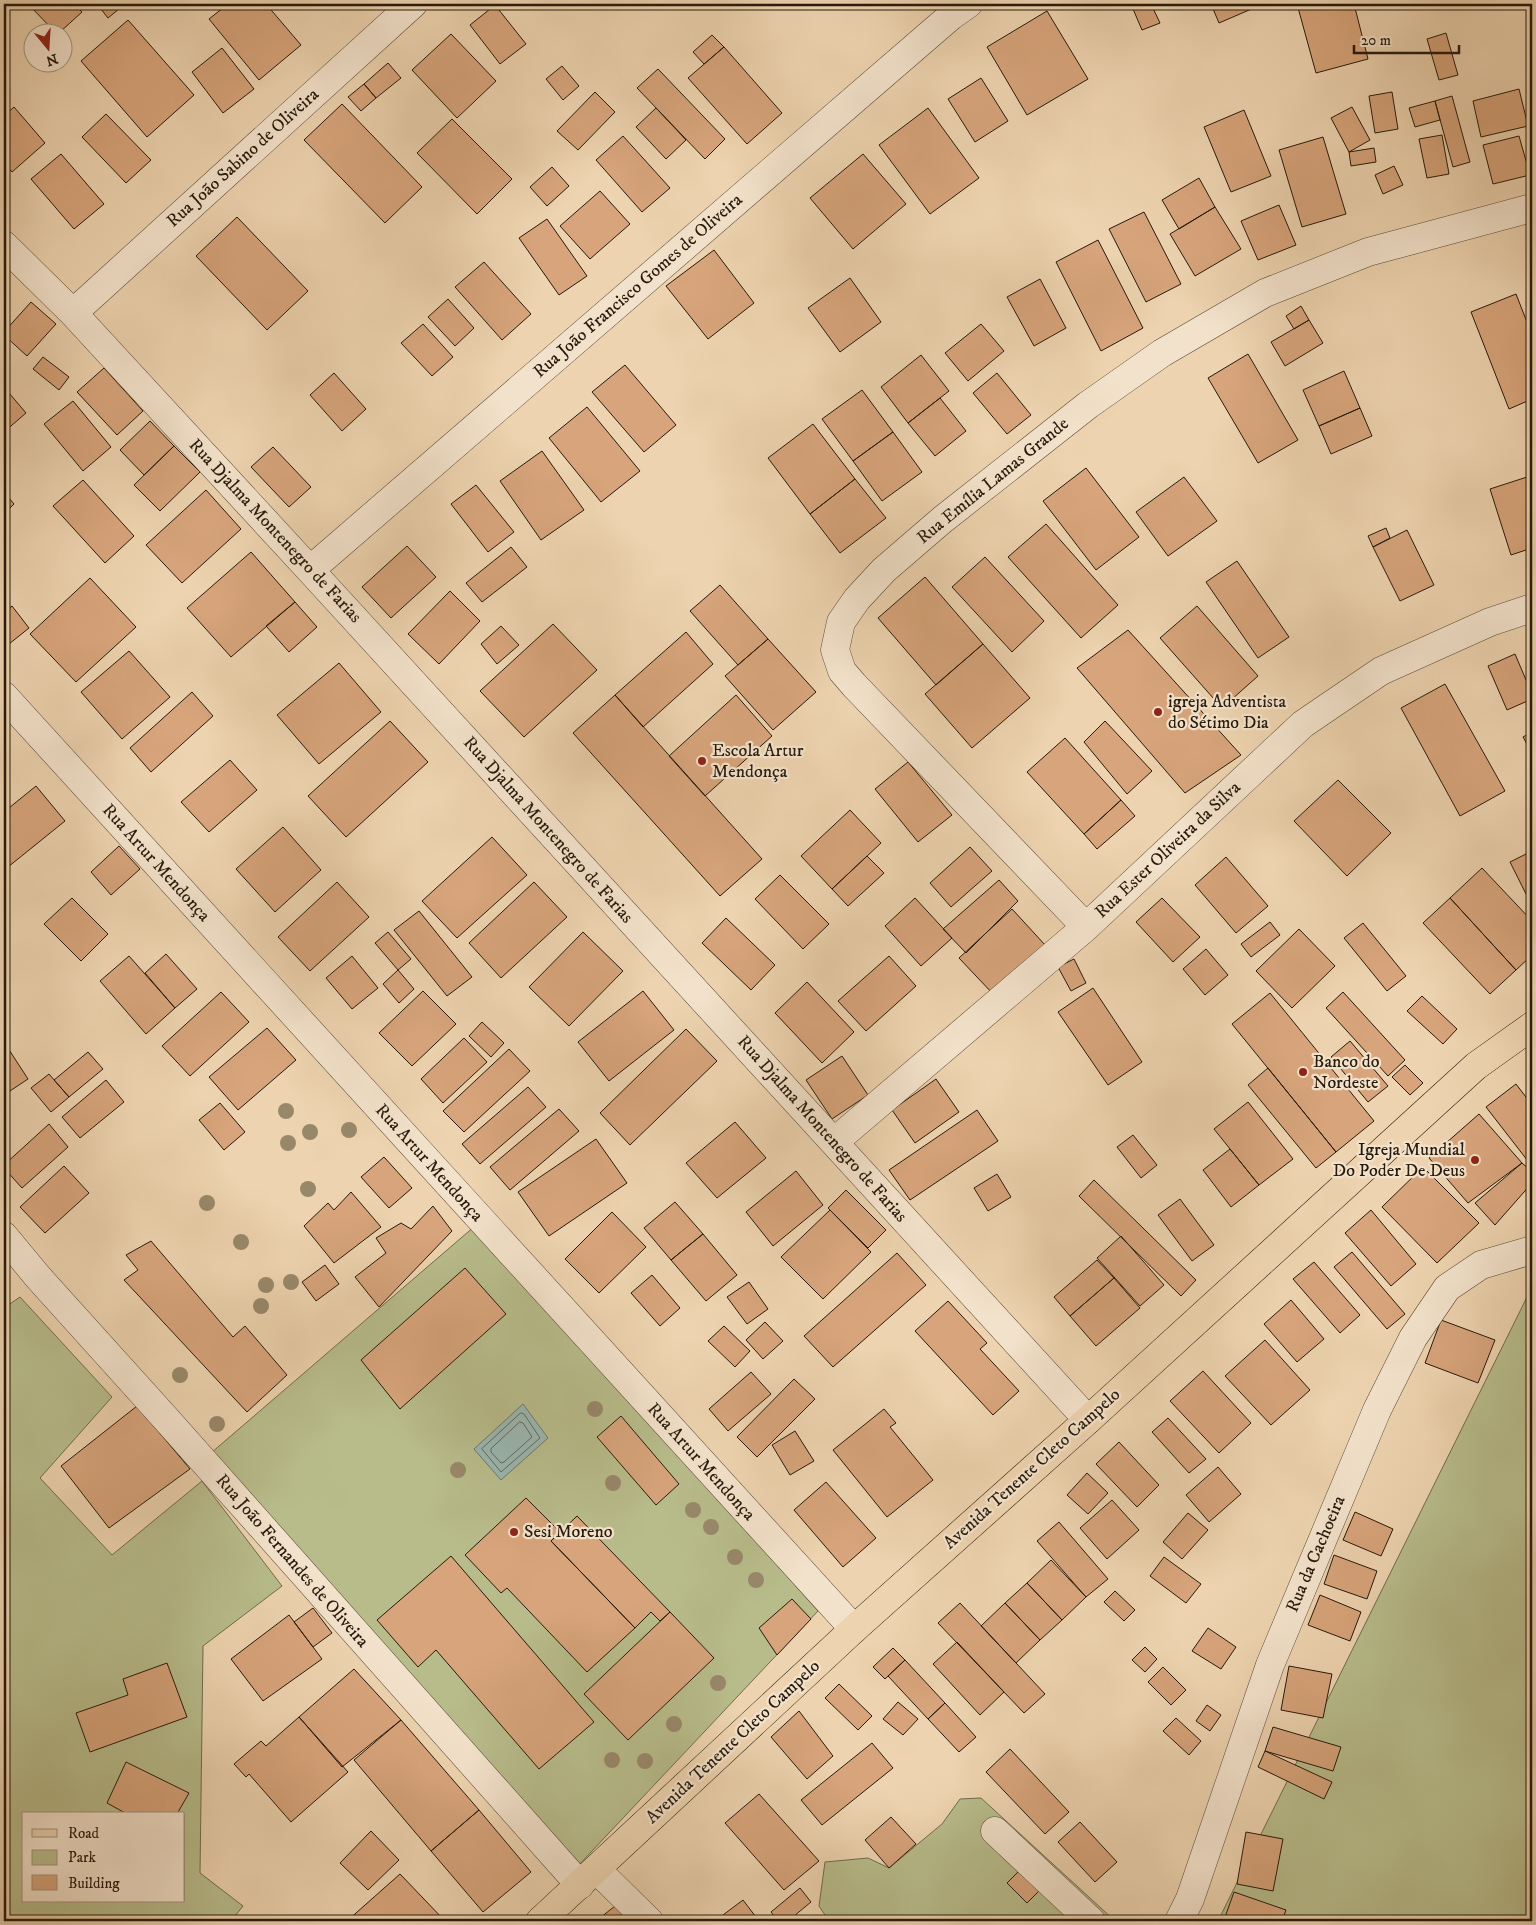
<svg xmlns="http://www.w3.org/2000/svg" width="1536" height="1925" font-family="'IM FELL DW Pica',serif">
<rect width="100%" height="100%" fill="#edd3af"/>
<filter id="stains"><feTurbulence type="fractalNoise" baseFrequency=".004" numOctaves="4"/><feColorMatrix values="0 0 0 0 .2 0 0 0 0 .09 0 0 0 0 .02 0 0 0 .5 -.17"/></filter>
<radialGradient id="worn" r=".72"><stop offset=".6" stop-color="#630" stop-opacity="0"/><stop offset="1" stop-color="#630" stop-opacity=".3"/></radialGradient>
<!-- green -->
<path fill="#b8bc8b" stroke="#706b4c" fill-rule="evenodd" d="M475 1226 818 1611 576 1868 211 1453Z
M1532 1296V1921H1218L1527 1297Z
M20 1297 112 1397 40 1478 112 1555 202 1481 282 1586 203 1646 200 1873 243 1906 231 1921H4V1308ZM24 1814H184V1901H24Z
M981 1798 1115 1921H829L819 1906 825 1862 868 1858 889 1868 942 1824 960 1799Z"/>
<!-- water -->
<path fill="#9ab7b1" stroke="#6c786f" d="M523 1404 548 1438 501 1480 474 1449Z"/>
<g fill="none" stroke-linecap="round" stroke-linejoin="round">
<!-- shore -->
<path stroke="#60685e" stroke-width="1" d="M521 1413 524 1414 540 1438 501 1472 482 1449Z
M520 1422 523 1423 532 1437 504 1462 501 1463 491 1452V1449Z"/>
</g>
<!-- building -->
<path fill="#d7a47b" stroke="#271a0c" d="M28 4H74L82 12 60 32H55Z
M97 4H125L108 18Z
M228 4H266L301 45 259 80 209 19Z
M1130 4H1145L1133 9Z
M1145 4H1151L1160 23 1142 30 1133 9Z
M1211 4H1263L1219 23Z
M1297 4H1354L1368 59 1316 73Z
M495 5 526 44 500 64 470 25Z
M1047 11 1088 79 1027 115 987 47Z
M128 20 194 95 147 137 81 61Z
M1446 33 1458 75 1439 80 1427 39Z
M451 34 496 81 457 118 412 70Z
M712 35 724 47 704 64 693 52Z
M724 47 782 113 747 144 688 78Z
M222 48 254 89 223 113 192 72Z
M388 63 401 78 376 98 364 84Z
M562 66 579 86 563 100 546 79Z
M658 69 725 139 705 159 637 88Z
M981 78 1008 121 975 142 948 99Z
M364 84 376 98 361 111 348 97Z
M1519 89 1528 126 1481 137 1473 101Z
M595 92 615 112 578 150 557 131Z
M1392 92 1398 129 1375 133 1369 96Z
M1452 96 1470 162 1453 167 1435 101Z
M1435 101 1440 120 1415 127 1409 108Z
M342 104 422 187 385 223 304 140Z
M14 107 45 143 12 172 4 163V116Z
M1352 107 1370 140 1349 152 1331 118Z
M656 108 686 140 666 159 636 127Z
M928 108 979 178 930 214 879 145Z
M1244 110 1271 176 1231 192 1204 127Z
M106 114 151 160 126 183 82 137Z
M452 119 512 179 477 214 417 153Z
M1442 135 1449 174 1427 178 1419 139Z
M623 136 670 188 642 212 596 160Z
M1519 136 1530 175 1493 184 1483 145Z
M1323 137 1346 214 1302 227 1279 150Z
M1374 148 1376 162 1351 166 1349 152Z
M61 154 104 204 74 229 31 179Z
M863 154 906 204 853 249 810 198Z
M1394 166 1403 185 1383 194 1375 175Z
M552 167 569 186 547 206 530 187Z
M1199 178 1215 207 1179 229 1162 200Z
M600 191 630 224 590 259 560 226Z
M1279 205 1296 245 1258 260 1241 221Z
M1215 207 1241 249 1195 276 1170 234Z
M1144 212 1181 284 1146 302 1109 229Z
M237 217 308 291 267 330 196 256Z
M547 219 587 276 559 295 519 238Z
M1098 240 1143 328 1101 351 1056 262Z
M714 250 754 303 708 339 666 286Z
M484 262 531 314 502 340 455 287Z
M850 278 881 322 840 352 808 308Z
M1040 279 1066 328 1034 346 1007 297Z
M1516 294 1532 335V399L1509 409 1471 312Z
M448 299 474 328 455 346 428 317Z
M31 302 56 324 27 356 4 335V332Z
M1301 306 1309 320 1294 329 1286 316Z
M1309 320 1323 343 1285 366 1271 342Z
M423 324 453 357 432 376 401 343Z
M981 324 1004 351 968 381 945 353Z
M1248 354 1298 440 1258 463 1208 378Z
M921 355 949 391 908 423 881 387Z
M43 357 69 377 59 390 33 369Z
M625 365 676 425 644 452 592 392Z
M104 368 143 411 117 435 77 392Z
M1344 371 1360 408 1319 426 1303 390Z
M334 373 366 409 342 431 310 395Z
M997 373 1031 415 1007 434 973 393Z
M4 387 26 413 4 432Z
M862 390 893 432 853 461 822 419Z
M940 398 966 431 935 456 908 423Z
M73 401 111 447 83 471 44 424Z
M587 407 640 471 601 502 549 438Z
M1360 408 1372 436 1331 454 1319 426Z
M150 421 174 446 144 475 120 450Z
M813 424 855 479 810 514 768 458Z
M893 432 922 472 882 501 853 461Z
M174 446 200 472 160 511 134 485Z
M273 447 311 487 289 507 251 467Z
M542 451 584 510 541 540 500 481Z
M1086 468 1139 537 1096 570 1043 501Z
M1184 477 1217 521 1168 556 1136 512Z
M1527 477 1532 494V548L1511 555 1490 489Z
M855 479 886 518 840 553 810 514Z
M83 480 134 536 105 563 53 506Z
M476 485 514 532 488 552 451 504Z
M206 490 241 529 182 583 146 545Z
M4 492 14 504 4 514Z
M1046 524 1118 605 1081 638 1008 557Z
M1386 528 1390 538 1373 547 1368 536Z
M1407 530 1434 585 1400 601 1373 547Z
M407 546 436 577 391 618 362 587Z
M511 547 527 567 482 602 466 583Z
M251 552 295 602 231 657 187 608Z
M985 557 1044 621 1012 652 952 587Z
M1237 561 1289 637 1258 658 1206 582Z
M925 577 983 644 936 685 878 618Z
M90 578 136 627 76 682 30 634Z
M720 585 768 639 738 665 690 611Z
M450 591 480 621 439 664 408 634Z
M295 602 317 627 289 652 266 626Z
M12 606 29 628 4 648V612Z
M1197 606 1258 676 1222 708 1160 638Z
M553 624 597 670 524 737 480 691Z
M501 626 519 645 497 664 481 644Z
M1128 630 1241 755 1185 793 1077 668Z
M686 632 713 664 643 727 615 695Z
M768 639 816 692 773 730 725 676Z
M983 644 1030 698 972 748 925 694Z
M129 651 170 697 122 739 81 692Z
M1515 654 1532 694V699L1507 710 1488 666Z
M339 663 381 712 319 764 277 715Z
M1445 684 1505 791 1460 816 1401 708Z
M192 692 213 716 151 772 130 748Z
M615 695 762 859 720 896 573 733Z
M736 695 772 736 705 796 669 756Z
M390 721 428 762 346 837 308 796Z
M1105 721 1152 771 1127 794 1084 742Z
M1532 732V753L1523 737Z
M1065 738 1121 800 1084 834 1027 772Z
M230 760 257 790 209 832 181 802Z
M908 762 952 815 918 842 875 789Z
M1338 780 1391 833 1347 876 1294 821Z
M36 786 65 821 8 867 4 862V812Z
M1121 800 1135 816 1097 849 1084 834Z
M850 810 881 843 832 889 801 856Z
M283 827 321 870 275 912 236 869Z
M492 837 527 875 457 938 422 901Z
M119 846 140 869 111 895 91 872Z
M970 847 992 871 951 907 930 883Z
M1532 851V906L1510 862Z
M867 856 884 873 848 906 832 889Z
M1226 857 1268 906 1236 933 1195 885Z
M1482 868 1532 921V955L1516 970 1450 898Z
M780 875 829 924 803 949 755 899Z
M999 880 1018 901 966 953 943 929Z
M337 882 369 917 310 971 278 937Z
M534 882 567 917 501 978 469 943Z
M72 898 108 934 81 961 44 924Z
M915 898 952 938 921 966 885 926Z
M1162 898 1200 937 1173 962 1136 922Z
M1450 898 1516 970 1490 994 1423 923Z
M1012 909 1046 946 994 995 959 958Z
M419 911 472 977 447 996 394 930Z
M726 918 775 965 751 990 702 943Z
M1270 922 1280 935 1251 957 1241 944Z
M1363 923 1406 976 1387 991 1344 938Z
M1299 929 1335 966 1292 1008 1256 971Z
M388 932 411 959 398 970 375 943Z
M583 932 623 971 569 1026 529 987Z
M1206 949 1228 975 1205 995 1183 969Z
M166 954 197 989 175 1008 145 973Z
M129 956 175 1008 146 1034 100 981Z
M352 956 378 988 352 1009 326 978Z
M889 956 916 986 866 1031 838 1001Z
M1074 959 1086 983 1071 991 1058 967Z
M398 970 414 989 399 1003 383 984Z
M807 982 854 1032 822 1063 775 1013Z
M1093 988 1142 1062 1108 1085 1058 1012Z
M423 991 456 1024 412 1066 379 1033Z
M643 991 674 1030 609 1081 578 1042Z
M221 992 249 1022 190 1076 162 1046Z
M1343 992 1405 1060 1388 1076 1326 1008Z
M1270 993 1374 1121 1336 1152 1232 1024Z
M1422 996 1457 1029 1443 1044 1407 1011Z
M482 1022 504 1043 491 1057 469 1036Z
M267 1028 296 1060 238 1110 209 1077Z
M686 1029 717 1061 630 1145 600 1113Z
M464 1038 487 1062 443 1103 421 1079Z
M1350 1041 1388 1086 1368 1102 1331 1057Z
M4 1042 28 1079 4 1095Z
M509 1049 530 1071 464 1132 443 1111Z
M88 1052 103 1069 69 1097 54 1080Z
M842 1056 868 1095 832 1119 806 1080Z
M1405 1065 1423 1083 1410 1095 1392 1077Z
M1268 1068 1336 1152 1316 1168 1248 1085Z
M49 1074 69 1097 51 1112 31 1088Z
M936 1079 959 1112 915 1143 892 1110Z
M106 1080 124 1102 80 1138 62 1117Z
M1516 1084 1532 1105 1531 1165 1486 1107Z
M528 1087 546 1107 480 1164 462 1144Z
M1248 1102 1293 1159 1259 1185 1214 1129Z
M220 1103 245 1132 224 1150 199 1120Z
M559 1109 579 1131 510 1190 490 1167Z
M977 1110 998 1141 910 1200 889 1170Z
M1479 1114 1522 1163 1468 1203 1429 1158Z
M735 1122 766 1158 717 1198 686 1163Z
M49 1124 68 1147 22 1188 4 1168V1165Z
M1133 1135 1157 1165 1141 1178 1117 1147Z
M596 1139 627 1183 549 1236 518 1192Z
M1230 1149 1259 1185 1231 1207 1203 1170Z
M384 1157 412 1188 389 1208 361 1177Z
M1522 1163 1532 1172V1183L1495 1225 1475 1203Z
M64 1166 89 1193 45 1233 20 1207Z
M1423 1167 1479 1223 1437 1263 1382 1207Z
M796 1171 823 1205 773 1246 746 1212Z
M997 1174 1011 1197 988 1211 974 1188Z
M1094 1180 1196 1280 1181 1296 1079 1196Z
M846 1190 886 1230 868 1248 828 1208Z
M351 1192 381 1227 334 1263 304 1226 328 1203 334 1210Z
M1180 1199 1214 1245 1192 1261 1158 1215Z
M675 1202 703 1234 671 1260 644 1228Z
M433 1206 452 1231 379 1307 355 1277 386 1253 376 1238 401 1223 411 1229Z
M830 1210 871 1252 823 1299 781 1257Z
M1371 1210 1416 1264 1391 1286 1345 1233Z
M612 1212 646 1247 599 1293 565 1259Z
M703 1234 737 1275 706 1301 671 1260Z
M1121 1236 1164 1285 1140 1306 1097 1258Z
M151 1241 233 1337 245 1326 287 1375 247 1412 124 1280 138 1270 126 1255Z
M1352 1252 1405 1314 1387 1329 1334 1267Z
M897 1253 926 1285 833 1367 804 1336Z
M1097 1260 1114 1278 1070 1316 1054 1297Z
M1314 1262 1360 1315 1340 1333 1293 1279Z
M325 1265 339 1284 316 1301 302 1282Z
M465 1268 506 1314 400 1409 361 1360Z
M652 1275 680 1308 660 1326 631 1293Z
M1114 1278 1140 1308 1096 1346 1070 1316Z
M749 1282 768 1309 747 1324 727 1297Z
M1291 1300 1324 1339 1297 1362 1264 1324Z
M948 1301 987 1343 980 1349 1019 1391 993 1415 915 1331Z
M1441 1320 1495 1340 1478 1383 1425 1363Z
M765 1322 783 1341 763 1359 746 1340Z
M724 1326 750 1351 735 1367 708 1341Z
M1265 1340 1310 1390 1271 1425 1225 1376Z
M1203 1371 1251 1423 1219 1453 1170 1401Z
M751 1372 771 1394 728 1431 709 1409Z
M794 1379 815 1399 757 1457 737 1437Z
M137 1406 190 1469 109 1528 61 1466Z
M884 1409 896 1423 890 1427 933 1480 887 1517 833 1450Z
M621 1416 679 1484 656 1505 597 1437Z
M1168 1418 1206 1459 1189 1473 1152 1432Z
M795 1431 814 1461 790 1475 772 1445Z
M1119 1442 1159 1485 1137 1507 1096 1464Z
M1218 1467 1241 1494 1209 1522 1186 1495Z
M1087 1473 1108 1493 1088 1514 1067 1495Z
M826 1482 876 1538 843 1567 794 1510Z
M526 1498 560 1532 551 1541 635 1628 587 1672 507 1588 501 1593 465 1555Z
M1112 1500 1139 1530 1107 1559 1080 1528Z
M1355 1512 1393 1529 1381 1556 1343 1540Z
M1188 1513 1208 1530 1182 1559 1163 1542Z
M577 1516 670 1612 660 1621 651 1612 635 1628 551 1541Z
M1059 1522 1108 1579 1086 1597 1037 1541Z
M1334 1555 1377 1571 1367 1599 1324 1584Z
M451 1556 594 1722 539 1769 436 1650 418 1667 377 1620Z
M1164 1557 1201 1584 1186 1603 1150 1576Z
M1051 1560 1086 1597 1062 1620 1027 1583Z
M1027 1583 1062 1620 1040 1640 1005 1603Z
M1115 1591 1135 1610 1124 1621 1104 1602Z
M1320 1595 1361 1612 1350 1641 1308 1625Z
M792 1599 811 1619 777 1655 759 1628Z
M960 1603 1045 1694 1024 1713 938 1623Z
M1005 1603 1040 1640 1016 1663 981 1626Z
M313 1608 332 1633 313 1647 294 1622Z
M670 1612 714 1658 628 1740 584 1694Z
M289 1615 322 1659 263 1701 231 1659Z
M1208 1628 1236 1647 1221 1669 1192 1651Z
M957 1642 1004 1692 980 1715 933 1664Z
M1145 1647 1157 1659 1145 1672 1132 1660Z
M893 1648 905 1660 885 1679 873 1667Z
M905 1660 945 1703 928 1719 888 1676Z
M167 1663 187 1717 90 1752 76 1713 128 1695 123 1679Z
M1289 1666 1332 1674 1323 1718 1281 1710Z
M1163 1667 1186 1690 1171 1705 1148 1682Z
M354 1669 401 1720 342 1767 299 1717Z
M839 1684 872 1716 858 1730 825 1698Z
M898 1702 918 1719 903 1735 883 1719Z
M945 1703 976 1737 959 1752 928 1719Z
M1207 1705 1221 1715 1210 1731 1196 1721Z
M799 1711 833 1756 807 1779 771 1737Z
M299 1717 348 1772 291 1822 249 1774 246 1777 234 1764 261 1741 266 1746Z
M1176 1718 1201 1741 1189 1755 1163 1731Z
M401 1720 479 1810 431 1851 354 1760Z
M1273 1727 1341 1747 1333 1771 1265 1751Z
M872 1743 893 1768 822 1825 801 1800Z
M1010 1749 1069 1812 1045 1834 986 1772Z
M1265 1751 1332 1782 1324 1799 1258 1767Z
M126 1762 189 1793 177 1814H127L107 1803Z
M759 1794 819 1861 784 1890 725 1823Z
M479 1810 531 1872 483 1912 431 1851Z
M891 1817 916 1844 889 1868 865 1840Z
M1080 1822 1117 1862 1095 1882 1058 1842Z
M371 1831 399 1860 368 1890 340 1863Z
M1246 1832 1283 1839 1273 1891 1237 1884Z
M1023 1867 1043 1887 1027 1903 1007 1883Z
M400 1874 445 1921H347Z
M800 1888 811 1902 788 1921H778L771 1912Z
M1234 1892 1286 1910 1282 1921H1228L1224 1920Z
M743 1900 759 1921H715Z
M615 1906 628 1921H596Z"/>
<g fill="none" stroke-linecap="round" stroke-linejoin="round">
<defs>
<path id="minor" d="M4 245 73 313 310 570 1088 1420
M73 313 413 4
M310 570 951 16 968 4
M4 696 854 1629
M1086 927 854 685 842 671 835 650 841 622 857 599 884 570 942 520 1088 405 1162 353 1265 293 1368 252 1532 208
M834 1142 1086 927 1303 724 1381 671 1490 622 1532 608
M4 1236 38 1277 167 1420 580 1885
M995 1831 1091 1921
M597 1870 649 1921
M1179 1921 1190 1899 1270 1665 1377 1410 1413 1338 1447 1288 1481 1265 1532 1250"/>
<path id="primary" d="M540 1921 854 1629 1088 1420 1476 1066 1532 1026"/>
</defs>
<!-- minor casing -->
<use href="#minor" stroke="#584835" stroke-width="29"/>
<!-- primary casing -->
<use href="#primary" stroke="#271a0c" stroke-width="29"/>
<!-- minor -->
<use href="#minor" stroke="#f3e2cb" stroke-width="28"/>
<!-- primary -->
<use href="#primary" stroke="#edd3af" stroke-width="28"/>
</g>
<!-- trees -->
<g fill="#98886a">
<circle cx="286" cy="1111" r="8"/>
<circle cx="349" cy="1130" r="8"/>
<circle cx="310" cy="1132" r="8"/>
<circle cx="288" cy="1143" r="8"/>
<circle cx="308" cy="1189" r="8"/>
<circle cx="207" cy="1203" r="8"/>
<circle cx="241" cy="1242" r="8"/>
<circle cx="291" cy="1282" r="8"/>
<circle cx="266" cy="1285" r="8"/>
<circle cx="261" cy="1306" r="8"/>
<circle cx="180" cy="1375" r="8"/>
<circle cx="595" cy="1409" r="8"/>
<circle cx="217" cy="1424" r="8"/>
<circle cx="458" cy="1470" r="8"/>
<circle cx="613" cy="1483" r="8"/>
<circle cx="693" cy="1510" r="8"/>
<circle cx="711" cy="1527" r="8"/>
<circle cx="735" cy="1557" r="8"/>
<circle cx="756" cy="1580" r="8"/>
<circle cx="718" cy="1683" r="8"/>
<circle cx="674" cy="1724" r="8"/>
<circle cx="612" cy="1760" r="8"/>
<circle cx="645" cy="1761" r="8"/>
</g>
<!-- markers -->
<g fill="#8f2418" stroke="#f3e2cb" stroke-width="2">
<circle cx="1158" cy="712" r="5"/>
<circle cx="702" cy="761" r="5"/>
<circle cx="1303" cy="1072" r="5"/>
<circle cx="1475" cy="1160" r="5"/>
<circle cx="514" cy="1532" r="5"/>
</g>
<g text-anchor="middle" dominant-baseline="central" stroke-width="4.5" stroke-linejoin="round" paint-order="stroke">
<!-- street labels -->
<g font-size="18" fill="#271a0c" stroke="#f3e2cb">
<text transform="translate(243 158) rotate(-42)">Rua João Sabino de Oliveira</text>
<text transform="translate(638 286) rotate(-41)">Rua João Francisco Gomes de Oliveira</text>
<text transform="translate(993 481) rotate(-39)">Rua Emília Lamas Grande</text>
<text transform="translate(275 531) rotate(47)">Rua Djalma Montenegro de Farias</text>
<text transform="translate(548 830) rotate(48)">Rua Djalma Montenegro de Farias</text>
<text transform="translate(1168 850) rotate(-43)">Rua Ester Oliveira da Silva</text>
<text transform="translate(156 863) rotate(48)">Rua Artur Mendonça</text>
<text transform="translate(822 1129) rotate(48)">Rua Djalma Montenegro de Farias</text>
<text transform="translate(429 1163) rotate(48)">Rua Artur Mendonça</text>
<text transform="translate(701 1462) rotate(48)">Rua Artur Mendonça</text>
<text transform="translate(1032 1469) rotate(-42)">Avenida Tenente Cleto Campelo</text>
<text transform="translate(1316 1554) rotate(-67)">Rua da Cachoeira</text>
<text transform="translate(292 1561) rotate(49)">Rua João Fernandes de Oliveira</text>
<text transform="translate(733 1742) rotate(-43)">Avenida Tenente Cleto Campelo</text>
</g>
<!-- poi labels -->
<g font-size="18" fill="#271a0c" stroke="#f3e2cb" text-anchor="start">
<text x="1168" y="702">igreja Adventista<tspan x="1168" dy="21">do Sétimo Dia</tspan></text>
<text x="712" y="751">Escola Artur<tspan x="712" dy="21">Mendonça</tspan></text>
<text x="1313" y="1062">Banco do<tspan x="1313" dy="21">Nordeste</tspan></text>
<text x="1465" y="1150" text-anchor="end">Igreja Mundial<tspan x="1465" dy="21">Do Poder De Deus</tspan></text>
<text x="524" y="1532">Sesi Moreno</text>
</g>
</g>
<!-- margin -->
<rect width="1536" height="1925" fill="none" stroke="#edd3af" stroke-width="20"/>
<rect x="5" y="5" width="1526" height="1915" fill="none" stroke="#271a0c" stroke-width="2.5"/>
<rect x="10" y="10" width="1516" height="1905" fill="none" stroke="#271a0c"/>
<!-- legend -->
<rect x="22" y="1812" width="162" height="90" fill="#f3e2cb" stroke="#a1927f"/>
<rect x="32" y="1829" width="25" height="8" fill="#edd3af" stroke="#a1927f"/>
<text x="68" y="1838" font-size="15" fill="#271a0c">Road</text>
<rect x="32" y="1850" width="25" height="15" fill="#b8bc8b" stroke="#a1927f"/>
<text x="68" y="1862" font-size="15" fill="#271a0c">Park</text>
<rect x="32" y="1875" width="25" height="15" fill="#d7a47b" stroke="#a1927f"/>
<text x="68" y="1888" font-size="15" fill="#271a0c">Building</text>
<!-- north arrow -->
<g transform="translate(48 48) rotate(162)"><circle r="24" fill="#f3e2cb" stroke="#a1927f"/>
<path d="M0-4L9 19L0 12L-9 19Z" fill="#8f2418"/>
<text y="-8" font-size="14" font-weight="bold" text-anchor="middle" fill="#271a0c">N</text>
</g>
<!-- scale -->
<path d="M1354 45v8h105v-8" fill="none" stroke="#271a0c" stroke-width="2.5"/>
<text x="1361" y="45" font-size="15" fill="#271a0c" stroke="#f3e2cb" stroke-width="4" paint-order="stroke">20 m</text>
<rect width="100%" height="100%" filter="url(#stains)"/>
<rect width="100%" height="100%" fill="url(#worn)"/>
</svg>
